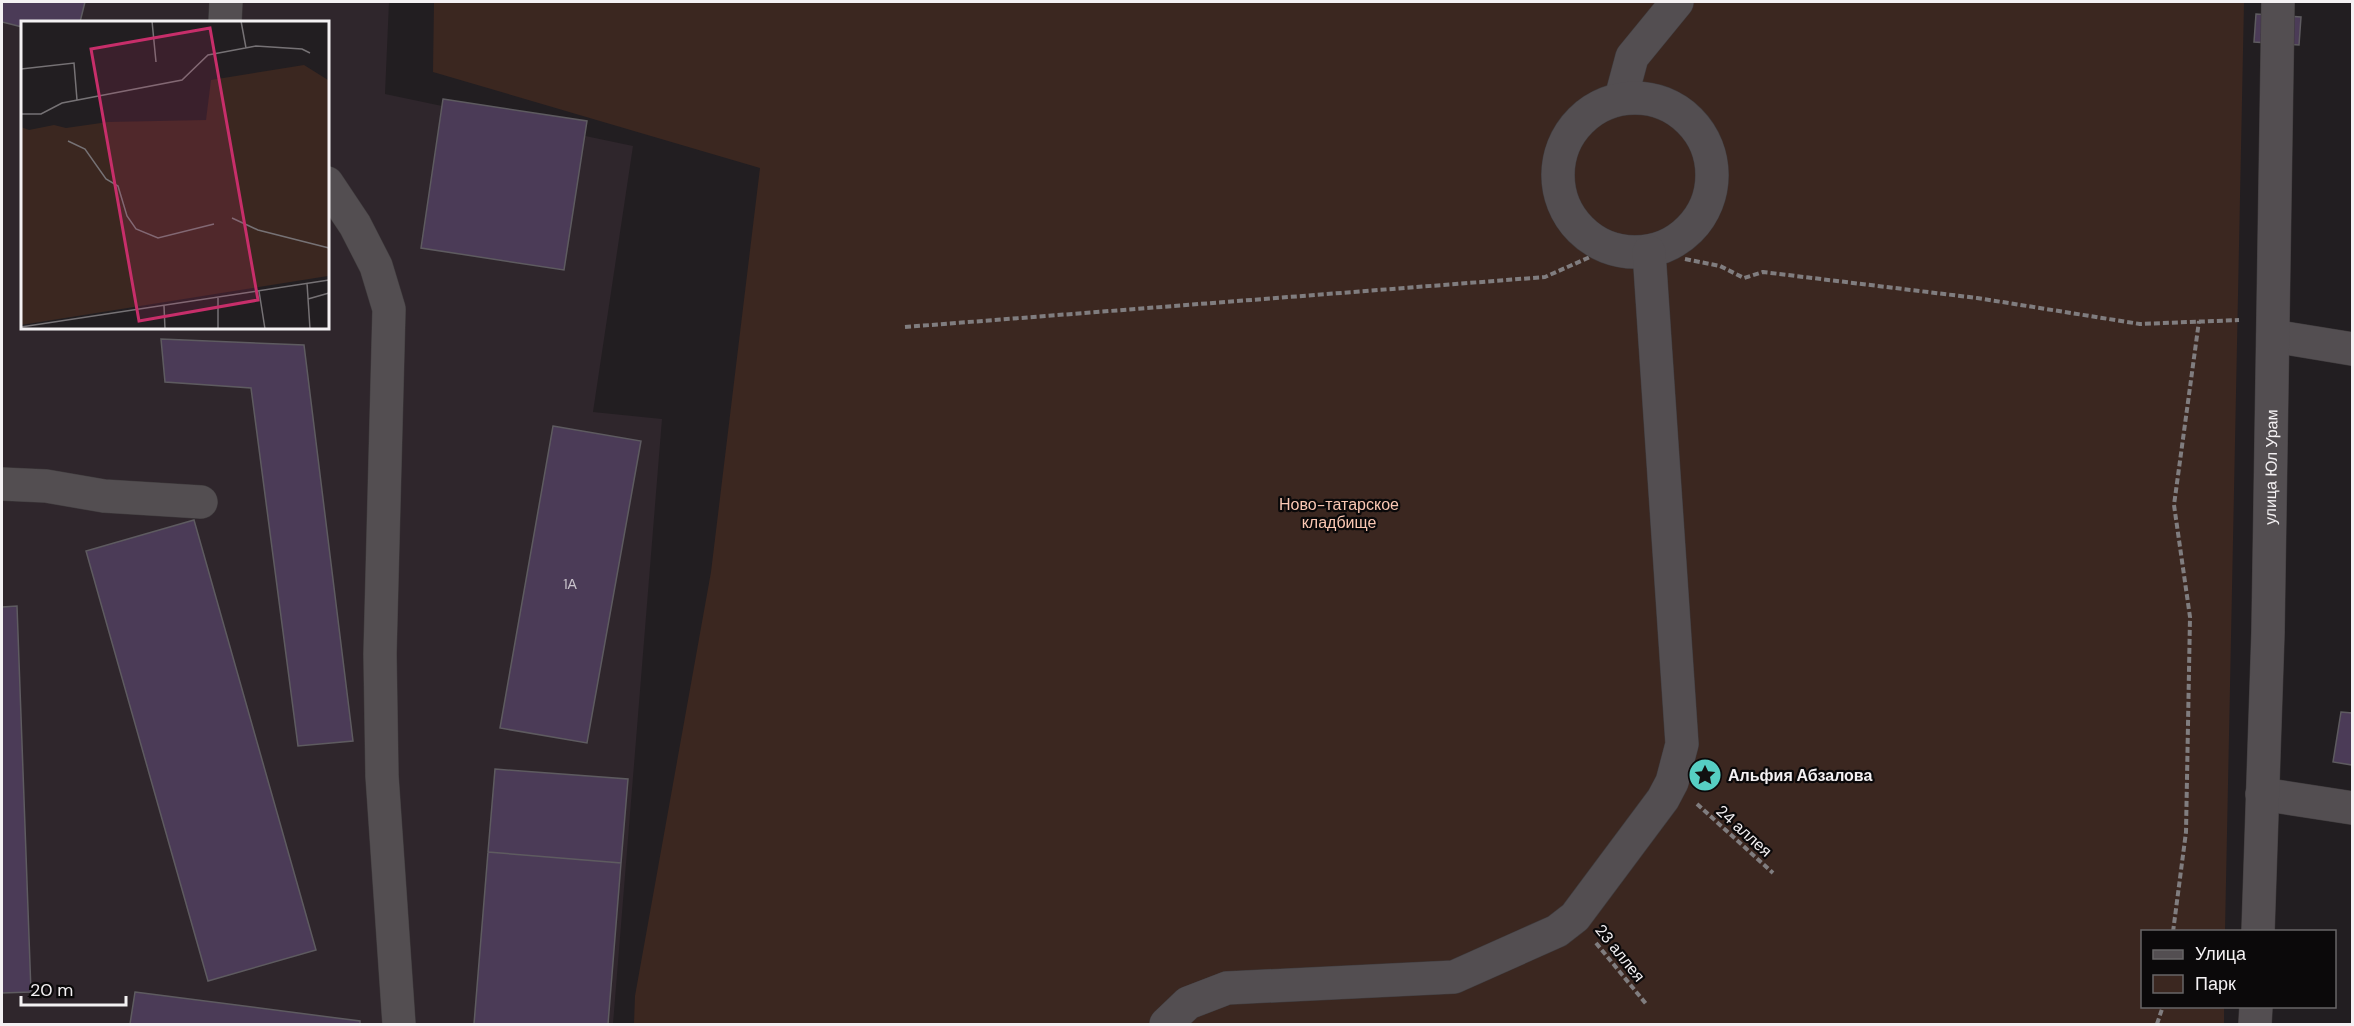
<svg xmlns="http://www.w3.org/2000/svg" width="2354" height="1026" font-family="'DM Sans',sans-serif">
<rect width="100%" height="100%" fill="#221e21"/>
<!-- built -->
<path fill="#2f262c" fill-rule="evenodd" d="M2 2H389L385 94 633 146 593 412 662 419 613 1024H2ZM22 22H327V327H22Z"/>
<!-- green -->
<path fill="#3b2720" d="M434 2H2244L2225 931 2142 932V1006L2224 1007V1024H634L635 996 711 572 760 168 433 72Z"/>
<!-- building -->
<path fill="#4b3b57" stroke="#5e5b60" stroke-width="1.5" d="M2 2H85L80 22H22V27L2 22Z
M2256 14 2301 17 2299 45 2254 42Z
M443 99 587 121 564 270 421 248Z
M161 339 304 345 353 741 298 746 251 388 165 382Z
M553 426 641 441 587 743 500 728Z
M194 520 316 950 208 981 86 551Z
M17 606 31 992 2 993V607Z
M2341 712 2352 713V765L2333 762Z
M495 769 628 779 621 863 488 852Z
M488 852 621 863 608 1024H474Z
M135 992 360 1021V1024H130Z"/>
<g fill="none" stroke-linecap="round" stroke-linejoin="round">
<defs>
<g id="minor">
<path d="M225 22 226 2"/>
<path d="M1621 98 1632 57 1677 2"/>
<circle cx="1635" cy="175" r="77"/>
<path d="M327 183 355 225 376 266 389 309 380 654 382 776 399 1024"/>
<path d="M2273 336 2352 349"/>
<path d="M2 484 46 486 104 496 201 502"/>
<path d="M2262 794 2352 808"/>
<path id="s1" d="M2258 932 2268 632 2278 2"/>
<path d="M1166 1024 1188 1003 1227 988 1454 977 1557 931 1575 917 1663 799 1672 782 1682 744 1649 252"/>
<path d="M2255 1024 2256 1006"/>
</g>
</defs>
<!-- minor casing -->
<use href="#minor" stroke="#3f3b3d" stroke-width="34"/>
<!-- path -->
<path stroke="#807d7f" stroke-width="4" stroke-dasharray="6 3" stroke-linecap="butt" d="M1685 259 1720 266 1744 278 1763 272 1977 298 2140 324 2239 320
M905 327 1545 277 1608 249
M1697 804 1773 873
M2173 932 2186 832 2190 617 2174 505 2199 321
M1596 943 1647 1005
M2157 1024 2163 1006"/>
<!-- minor -->
<use href="#minor" stroke="#534e51" stroke-width="33"/>
</g>
<!-- icons -->
<defs>
<symbol id="sight-disc" viewBox="-11 -11 22 22"><circle r="9.5" fill="#56cec3" stroke="#0b090a"/><path d="M0-6L1.8-2.2L6-1.7L2.9 1.2L3.7 5.4L0 3.3L-3.7 5.4L-2.9 1.2L-6-1.7L-1.8-2.2Z" fill="#111"/></symbol>
</defs>
<g fill-rule="evenodd">
<use href="#sight-disc" x="1686" y="756" width="38" height="38"/>
</g>
<g text-anchor="middle" dominant-baseline="central" stroke-width="4.5" stroke-linejoin="round" paint-order="stroke">
<!-- number labels -->
<g font-size="14" fill="#cac4cc">
<text x="570" y="584">1А</text>
</g>
<!-- street labels -->
<g font-size="16" fill="#f4f1f3" stroke="#0b090a">
<text stroke="none"><textPath href="#s1" startOffset="465">улица Юл Урам</textPath></text>
<text transform="translate(1744 831) rotate(42)">24 аллея</text>
<text transform="translate(1620 953) rotate(51)">23 аллея</text>
</g>
<!-- park labels -->
<g font-size="16" fill="#fac7b3" stroke="#0b090a">
<text x="1339" y="504">Ново-татарское<tspan x="1339" dy="18">кладбище</tspan></text>
</g>
<!-- poi labels -->
<g font-size="16" font-weight="bold" fill="#f4f1f3" stroke="#0b090a" text-anchor="start">
<text x="1728" y="775">Альфия Абзалова</text>
</g>
</g>
<!-- overview -->
<g transform="translate(21 21)">
<rect width="308" height="308" fill="#221e21"/>
<path d="M283 44 307 59V255L0 304V106L8 109 33 104 45 107 87 101 185 99 190 59Z" fill="#3b2720"/>
<path fill="none" stroke="#767275" stroke-width="1.5" d="M131 0 135 41M220 0 225 27M0 48 53 42 56 79M0 93H20L41 82 161 59 187 34 235 25 281 28 289 32M47 120 64 128 85 158 97 165 106 195 115 208 137 217 193 203M211 197 237 209 308 227M286 262 289 308M238 270 244 308M197 277V308M287 278 308 272M143 285 144 308M0 306 308 259"/>
<path fill="#c72e6a" fill-opacity="0.15" stroke="#c72e6a" stroke-width="3" d="M189 7 237 279 118 300 70 28Z"/>
<rect width="308" height="308" fill="none" stroke="#f4f1f3" stroke-width="3"/>
</g>
<!-- border -->
<rect width="2354" height="1026" fill="none" stroke="#f4f1f3" stroke-width="6"/>
<!-- legend -->
<rect x="2141" y="930" width="195" height="78" fill="#0b090a" stroke="#686667" stroke-width="1.5"/>
<rect x="2153" y="950" width="30" height="9" fill="#534e51" stroke="#686667" stroke-width="1.5"/>
<text x="2195" y="960" font-size="18" fill="#f4f1f3">Улица</text>
<rect x="2153" y="975" width="30" height="18" fill="#3b2720" stroke="#686667" stroke-width="1.5"/>
<text x="2195" y="990" font-size="18" fill="#f4f1f3">Парк</text>
<!-- scale -->
<path d="M21 996v9h105v-9" fill="none" stroke="#f4f1f3" stroke-width="3"/>
<text x="30" y="996" font-size="18" fill="#f4f1f3" stroke="#0b090a" stroke-width="4.5" paint-order="stroke">20 m</text>
</svg>
